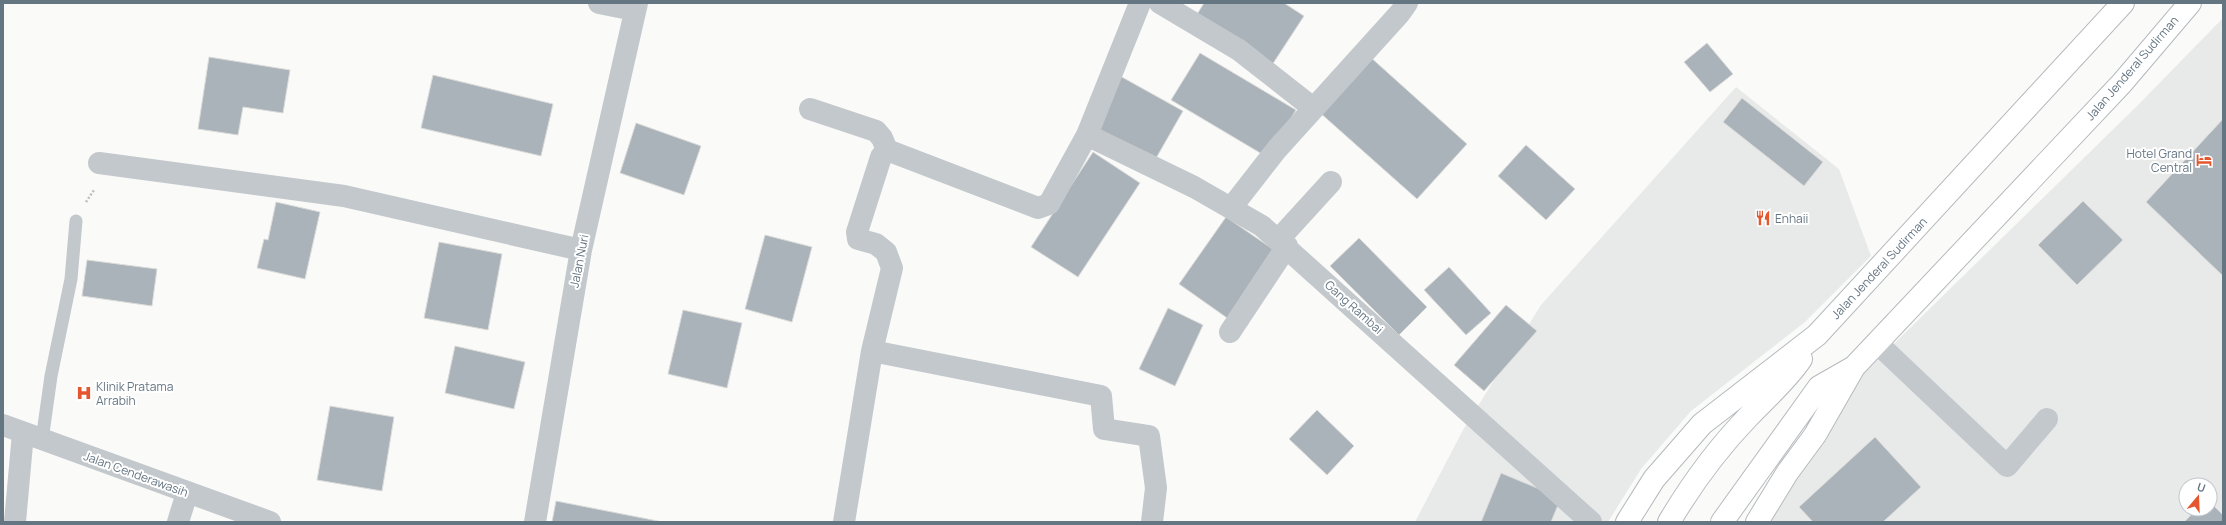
<svg xmlns="http://www.w3.org/2000/svg" width="2226" height="525" font-family="Manrope,sans-serif">
<rect width="100%" height="100%" fill="#fafaf8"/>
<!-- built -->
<path fill="#e8e9e9" fill-rule="evenodd" d="M2223 18V522H1770L1796 479 1824 442 1863 374 2139 104ZM2186 485H2210V509H2186Z
M1736 87 1839 169 1871 256 1805 322 1691 411 1641 469 1608 522H1415L1463 430 1541 305Z"/>
<!-- building -->
<path fill="#aab3b9" stroke="#dcdcda" d="M1204 3H1284L1304 16 1272 65 1196 16Z
M1707 43 1733 74 1710 92 1684 62Z
M1200 53 1296 110 1267 157 1171 100Z
M1368 55 1467 144 1417 199 1318 111Z
M209 57 290 70 283 113 243 107 238 135 198 129Z
M433 75 553 104 541 156 421 128Z
M1120 76 1183 111 1155 160 1093 126Z
M1742 98 1823 162 1804 186 1723 122Z
M2223 119V276L2146 202Z
M636 123 701 146 684 195 620 173Z
M1526 145 1575 189 1546 220 1498 176Z
M1093 152 1140 183 1078 277 1031 247Z
M2083 201 2123 240 2077 285 2038 245Z
M276 202 320 212 305 279 257 268 264 239 268 240Z
M1226 217 1277 252 1230 320 1179 284Z
M765 235 812 247 792 322 745 309Z
M1359 238 1427 307 1399 335 1330 266Z
M439 242 502 254 488 330 424 318Z
M87 260 157 269 152 306 82 296Z
M1449 267 1491 313 1466 335 1424 290Z
M1506 305 1537 331 1484 391 1454 365Z
M1168 308 1203 325 1175 386 1139 369Z
M683 310 742 323 727 388 668 374Z
M455 346 525 362 514 409 445 393Z
M330 406 394 417 382 491 317 480Z
M1317 410 1354 446 1327 475 1289 439Z
M1875 437 1921 487 1883 522H1813L1799 507Z
M1501 473 1561 498 1551 522H1481Z
M556 501 663 522H552Z
M2210 502 2223 515V522H2184L2197 509H2210Z"/>
<g fill="none" stroke-linecap="round" stroke-linejoin="round">
<defs>
<path id="primary" d="M1627 522 1654 479 1702 424 1817 335 2123 3
M1669 522C1691 485 1718 448 1748 417 1766 398 1787 380 1801 359
M1722 522 1819 387 1854 367
M1757 522 1787 473 1815 435 1854 367 2122 83 2190 3"/>
</defs>
<!-- primary casing -->
<use href="#primary" stroke="#b5babe" stroke-width="24"/>
<!-- path -->
<path stroke="#bbbfc2" stroke-width="2.5" stroke-dasharray="2 2" stroke-linecap="butt" d="M86 202 94 190"/>
<!-- lane -->
<path stroke="#c3c8cc" stroke-width="13" d="M42 440 51 376 71 279 76 221"/>
<!-- street -->
<path stroke="#c3c8cc" stroke-width="22" d="M599 3 634 10
M1160 3 1239 50 1313 108
M810 109 876 131 882 138 887 150
M1087 135 1194 187 1262 226 1591 522
M99 163 344 196 581 250
M1231 208 1277 149 1400 13 1407 3
M1279 239 1331 182
M1230 332 1287 246
M1877 343 2007 466 2047 419
M872 351 1101 396 1104 429 1149 436 1156 488 1152 522
M3 425 270 522
M15 522 23 433
M178 522 187 493
M535 522 581 250 637 3
M844 522 872 351 892 268 886 252 876 244 858 239 857 232 881 157 887 150 1038 208 1049 204 1087 135 1140 3"/>
<!-- primary -->
<use href="#primary" stroke="#fff" stroke-width="22"/>
</g>
<!-- icons -->
<defs>
<symbol id="hotel-bare" viewBox="-9 -9 18 18"><path d="M-6-4.5h1.5V1H6V5H4.5V3h-9V5H-6ZM-4 0a1.8 1.8 0 1 1 3.6 0ZM.5 0V-2.5h3Q6-2.5 6 0Z" fill="#e4572e" stroke="#fff" stroke-width="2.5" paint-order="stroke"/></symbol>
<symbol id="restaurant-bare" viewBox="-9 -9 18 18"><path d="M-5-6h1v4h1v-4h1v4h1v-4h1v5L-1.5 .5V6h-2V.5L-5-1ZM5-6V6H3V1.5H1.5Q1.5-4 5-6Z" fill="#e4572e" stroke="#fff" stroke-width="2.5" paint-order="stroke"/></symbol>
<symbol id="hospital-bare" viewBox="-9 -9 18 18"><path d="M-5-5h3v3.5h4V-5h3V5h-3V1.5h-4V5h-3Z" fill="#e4572e" stroke="#fff" stroke-width="2.5" paint-order="stroke"/></symbol>
</defs>
<g fill-rule="evenodd">
<use href="#hotel-bare" x="2193" y="149" width="22" height="22"/>
<use href="#restaurant-bare" x="1752" y="207" width="22" height="22"/>
<use href="#hospital-bare" x="73" y="382" width="22" height="22"/>
</g>
<g text-anchor="middle" dominant-baseline="central" stroke-width="4" stroke-linejoin="round" paint-order="stroke">
<!-- street labels -->
<g font-size="12" fill="#657683" stroke="#fff">
<text transform="translate(2132 68) rotate(-49)">Jalan Jenderal Sudirman</text>
<text transform="translate(579 261) rotate(-79)">Jalan Nuri</text>
<text transform="translate(1879 268) rotate(-47)">Jalan Jenderal Sudirman</text>
<text transform="translate(1354 307) rotate(42)">Gang Rambai</text>
<text transform="translate(136 474) rotate(20)">Jalan Cenderawasih</text>
</g>
<!-- poi labels -->
<g font-size="12" fill="#657683" stroke="#fff" text-anchor="start">
<text x="2192" y="153" text-anchor="end">Hotel Grand<tspan x="2192" dy="14">Central</tspan></text>
<text x="1775" y="218">Enhaii</text>
<text x="96" y="386">Klinik Pratama<tspan x="96" dy="14">Arrabih</tspan></text>
</g>
</g>
<!-- border -->
<rect width="2226" height="525" fill="none" stroke="#657683" stroke-width="8"/>
<!-- north arrow -->
<g transform="translate(2198 497) rotate(19)"><circle r="19" fill="#ffffff" stroke="#c1c8cd"/>
<path d="M0-3L7 15L0 10L-7 15Z" fill="#e4572e"/>
<text y="-6" font-size="11" font-weight="bold" text-anchor="middle" fill="#657683">U</text>
</g>
</svg>
